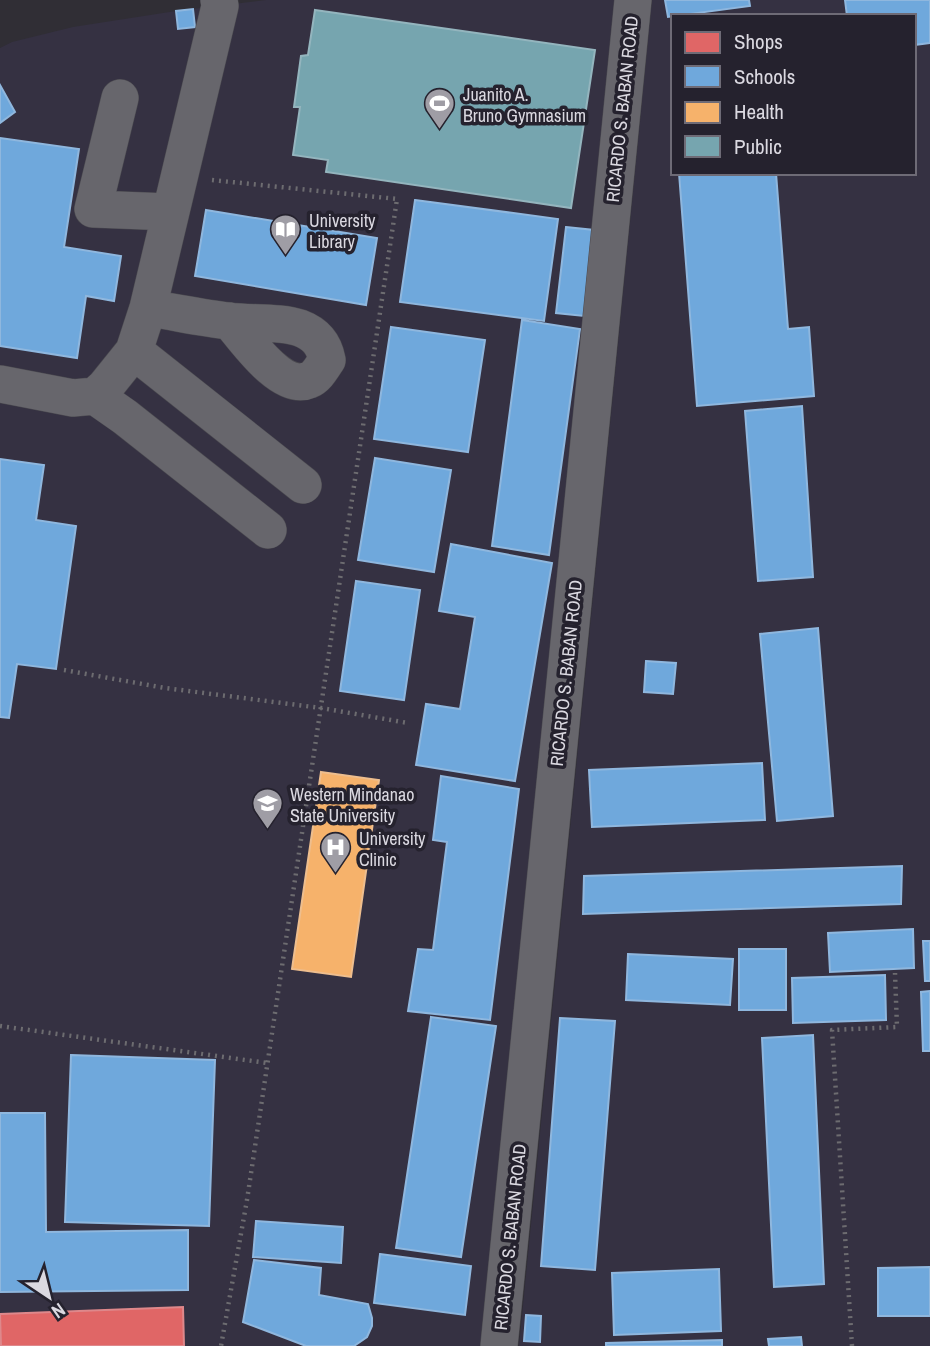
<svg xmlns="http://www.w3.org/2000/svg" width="930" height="1346" font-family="'Archivo Narrow',sans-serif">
<rect width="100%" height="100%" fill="#302e35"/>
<!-- built -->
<path fill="#353142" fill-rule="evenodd" d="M266 0H616L485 1346H0V48L12 42 73 27 176 11Z
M652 0H930V1346H519ZM673 16H914V173H673Z"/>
<!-- shops -->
<path fill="#e06666" stroke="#de888b" stroke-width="2" d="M183 1307 184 1346H1L0 1314Z"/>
<!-- schools -->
<path fill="#6fa8dc" stroke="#8fb7de" stroke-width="2" d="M665 0H749L750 6 668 17Z
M845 0H930V43L914 45V16H847Z
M193 9 195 27 178 29 176 11Z
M0 85 15 112 0 123Z
M0 138 79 149 64 247 121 256 114 301 86 296 77 358 0 346Z
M679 173H776L788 329 809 327 814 396 697 406Z
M415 200 558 219 544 321 400 302Z
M206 210 377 238 366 305 195 276Z
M566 227 594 230 584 316 556 313Z
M522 320 580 329 549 555 492 546Z
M391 327 485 340 468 452 374 439Z
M802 406 813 577 758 581 745 411Z
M375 458 451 470 434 572 358 560Z
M0 459 44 465 36 520 76 526 56 669 17 664 9 718 0 717Z
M451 544 552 563 515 781 416 765 426 704 460 709 475 617 439 611Z
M356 581 420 590 404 700 340 691Z
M818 628 833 816 777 821 760 634Z
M646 661 676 663 673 694 644 692Z
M762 763 765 820 592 827 589 770Z
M441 776 519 789 490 1020 408 1011 418 949 433 950 447 842 433 840Z
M902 866 901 904 583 914 584 876Z
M913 929 914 968 830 972 828 933Z
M923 941H930V981H925Z
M739 949H786V1010H739Z
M628 954 733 959 730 1005 626 1000Z
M885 975 886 1020 793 1023 792 978Z
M930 991V1051H923L921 992Z
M431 1017 496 1026 461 1257 396 1248Z
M560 1018 615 1021 595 1270 541 1266Z
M813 1035 824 1284 774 1287 762 1038Z
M71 1055 215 1060 209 1226 65 1222Z
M0 1113H45L46 1232 188 1230V1290L0 1292Z
M256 1221 343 1227 341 1263 253 1257Z
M380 1254 471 1266 465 1315 374 1303Z
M254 1260 321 1268 319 1295 368 1304 372 1318V1326L367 1337 354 1346H306L243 1322Z
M930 1267V1316H878V1268Z
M719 1269 721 1331 614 1335 612 1273Z
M526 1315 541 1316 540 1342 524 1341Z
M801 1337 802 1346H769L768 1339Z
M722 1340V1346H606V1343Z"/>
<!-- health -->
<path fill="#f6b26b" stroke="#eebe8e" stroke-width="2" d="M321 772 379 780 351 977 292 969Z"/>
<!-- public -->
<path fill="#76a5af" stroke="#94b5be" stroke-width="2" d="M315 10 595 50 571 208 326 172 328 160 293 155 300 107H294L301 56 308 55Z"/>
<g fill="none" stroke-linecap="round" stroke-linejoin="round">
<defs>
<path id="minor" d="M120 98 93 209 170 212
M148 308C175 312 202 318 229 321 251 324 280 321 300 328 316 334 324 344 327 360 322 367 317 377 309 380 282 392 246 340 230 321
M134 351 303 485
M0 384 73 398 95 396 105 387 134 351 148 308 220 6 219 0
M95 396 125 417 268 530
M499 1346 633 0"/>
</defs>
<!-- minor casing -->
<use href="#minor" stroke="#4b4a50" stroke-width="38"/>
<!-- path -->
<path stroke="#6d6c70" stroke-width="4.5" stroke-dasharray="2 5" stroke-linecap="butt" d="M212 180 397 199 247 1200 221 1346
M64 670 165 688 321 708 408 723
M0 1026 267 1063
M852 1346 832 1030 897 1027 895 973"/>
<!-- minor -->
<use href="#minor" stroke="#67666c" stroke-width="37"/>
</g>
<!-- icons -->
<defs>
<symbol id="stadium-pin" viewBox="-11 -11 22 30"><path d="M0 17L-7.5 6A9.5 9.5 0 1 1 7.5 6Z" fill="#9f9da5" stroke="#25222e"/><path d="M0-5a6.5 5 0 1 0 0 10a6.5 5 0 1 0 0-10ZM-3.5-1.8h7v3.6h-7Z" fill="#fff"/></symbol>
<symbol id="library-pin" viewBox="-11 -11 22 30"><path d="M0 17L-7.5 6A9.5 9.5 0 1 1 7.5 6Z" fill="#9f9da5" stroke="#25222e"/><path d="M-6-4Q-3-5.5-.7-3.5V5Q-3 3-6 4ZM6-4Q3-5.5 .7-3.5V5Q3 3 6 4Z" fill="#fff"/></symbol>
<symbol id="university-pin" viewBox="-11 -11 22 30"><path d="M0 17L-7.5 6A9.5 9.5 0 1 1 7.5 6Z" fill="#9f9da5" stroke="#25222e"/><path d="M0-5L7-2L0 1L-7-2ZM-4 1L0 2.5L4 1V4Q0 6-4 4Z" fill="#fff"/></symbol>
<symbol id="hospital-pin" viewBox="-11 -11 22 30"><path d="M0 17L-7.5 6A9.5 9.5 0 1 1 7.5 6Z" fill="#9f9da5" stroke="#25222e"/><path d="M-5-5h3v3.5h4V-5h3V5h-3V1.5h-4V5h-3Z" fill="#fff"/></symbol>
</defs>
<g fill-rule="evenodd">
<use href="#stadium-pin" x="422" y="86" width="35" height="47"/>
<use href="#library-pin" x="268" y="212" width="35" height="47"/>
<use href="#university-pin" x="250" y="786" width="35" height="47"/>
<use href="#hospital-pin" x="318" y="830" width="35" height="47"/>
</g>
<g text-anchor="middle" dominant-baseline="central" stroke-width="7" stroke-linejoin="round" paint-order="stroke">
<!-- poi labels -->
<g font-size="18" fill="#dbd9e1" stroke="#25222e" text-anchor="start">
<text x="463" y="94">Juanito A.<tspan x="463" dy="21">Bruno Gymnasium</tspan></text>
<text x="309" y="220">University<tspan x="309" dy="21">Library</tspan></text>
<text x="290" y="794">Western Mindanao<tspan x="290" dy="21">State University</tspan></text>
<text x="359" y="838">University<tspan x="359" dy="21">Clinic</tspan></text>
</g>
<!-- street labels -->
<g font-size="18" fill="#dbd9e1" stroke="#25222e">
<text transform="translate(622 109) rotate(-84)">RICARDO S. BABAN ROAD</text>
<text transform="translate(566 673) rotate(-84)">RICARDO S. BABAN ROAD</text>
<text transform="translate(510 1237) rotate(-84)">RICARDO S. BABAN ROAD</text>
</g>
</g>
<!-- legend -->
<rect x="671" y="14" width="245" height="161" fill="#25222e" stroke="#6e6b76" stroke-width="2"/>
<rect x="685" y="32" width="35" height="21" fill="#e06666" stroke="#6e6b76" stroke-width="2"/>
<text x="734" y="49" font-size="21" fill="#dbd9e1">Shops</text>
<rect x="685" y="66" width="35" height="21" fill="#6fa8dc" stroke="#6e6b76" stroke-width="2"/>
<text x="734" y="84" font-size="21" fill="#dbd9e1">Schools</text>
<rect x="685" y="102" width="35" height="21" fill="#f6b26b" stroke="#6e6b76" stroke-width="2"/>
<text x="734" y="119" font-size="21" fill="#dbd9e1">Health</text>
<rect x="685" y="136" width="35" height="21" fill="#76a5af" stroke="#6e6b76" stroke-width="2"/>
<text x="734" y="154" font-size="21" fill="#dbd9e1">Public</text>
<!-- north arrow -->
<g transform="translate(49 1297) rotate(145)" stroke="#25222e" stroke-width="5" paint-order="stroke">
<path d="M0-5L12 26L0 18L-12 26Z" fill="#dbd9e1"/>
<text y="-10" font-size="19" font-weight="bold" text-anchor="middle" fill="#dbd9e1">N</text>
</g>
</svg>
